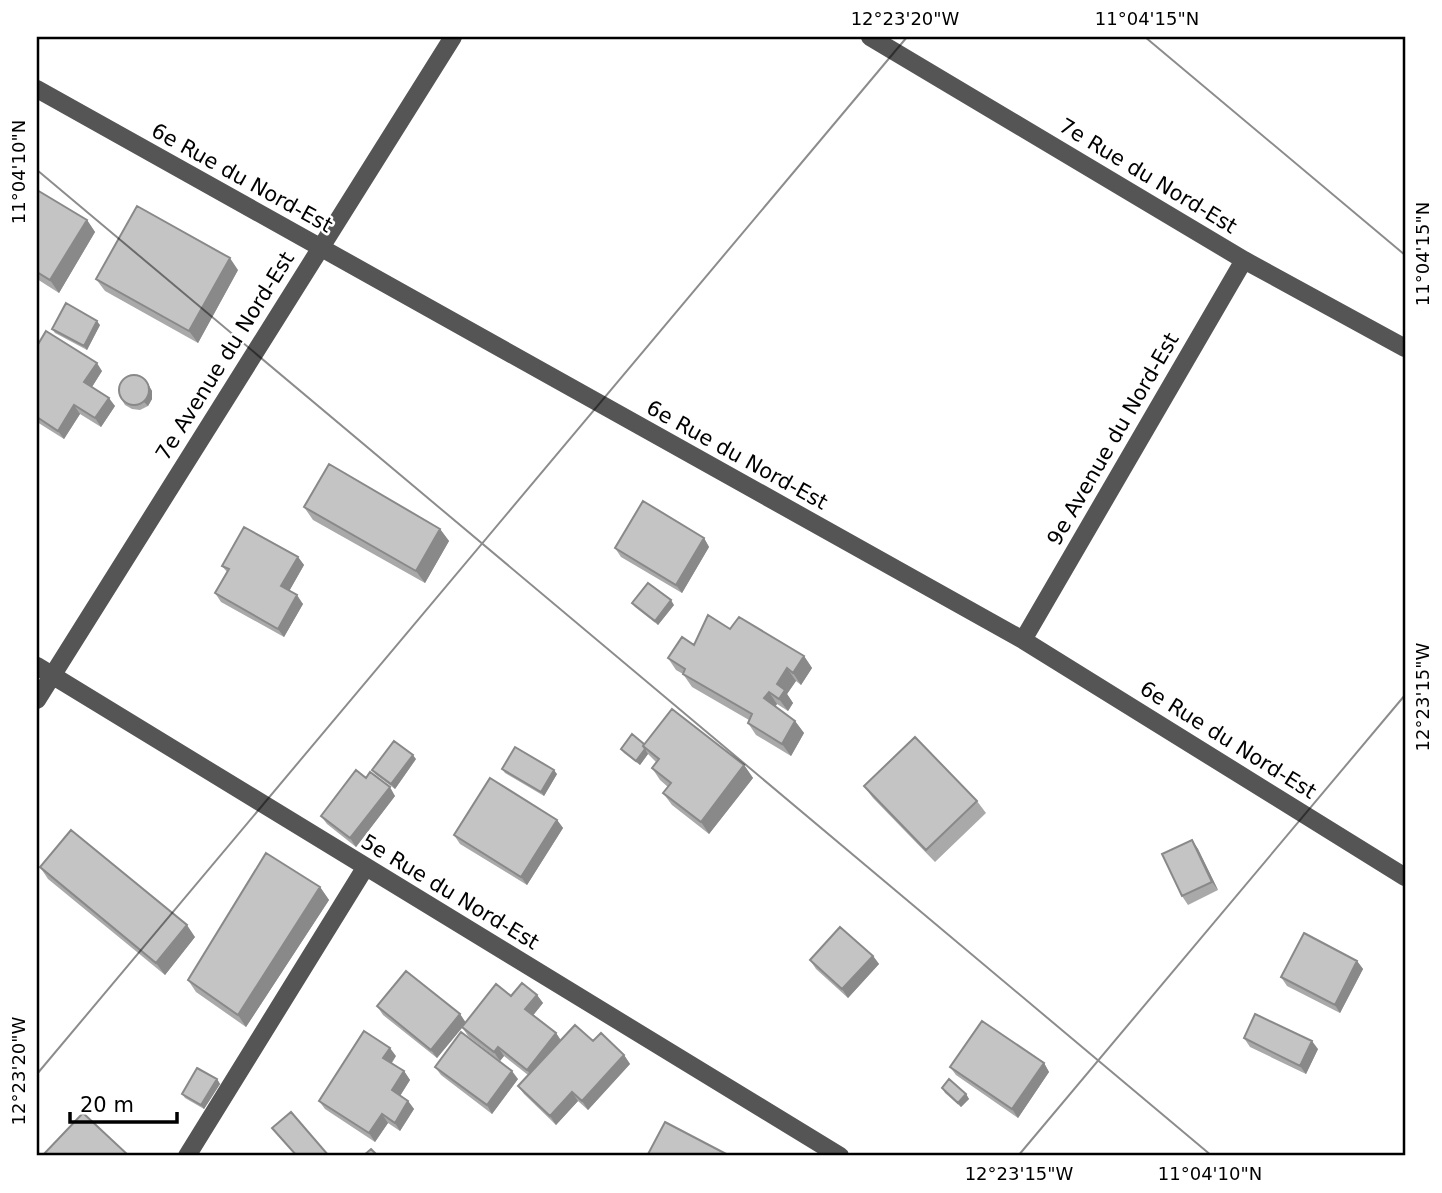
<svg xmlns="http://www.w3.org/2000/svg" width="1442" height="1193" font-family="'DejaVu Sans',sans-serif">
<rect width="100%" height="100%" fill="#fff"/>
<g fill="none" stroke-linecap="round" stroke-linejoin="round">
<!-- minor -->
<path stroke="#555" stroke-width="18" d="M870 37 1244 260 1405 348
M37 89 1023 640 1405 877
M1023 640 1244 260
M37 666 840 1156
M37 700 453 37
M187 1156 365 868"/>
</g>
<!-- wall -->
<path fill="#a9a9a9" d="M37 190 87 220 95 232 59 293 37 279Z
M238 270 198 343 105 291 96 279Z
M100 325 87 350 55 333 52 329Z
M37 346 102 371 92 387 115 406 101 427 80 414 64 439 37 422Z
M145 379 152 391V399L148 406 140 410 132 409 125 405 122 400Z
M304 507 440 529 449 541 425 583 313 520Z
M704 538 709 547 682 593 621 557 615 548Z
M298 557 304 565 289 591 303 604 284 637 221 602 215 593 227 572 222 566Z
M632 603 674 605 658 625 635 607Z
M730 629 804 656 812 668 801 685 796 681 787 694 793 703 788 711 777 704 775 707 795 721 804 733 791 756 756 735 748 723 749 720 692 687 683 674 676 670 668 658Z
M644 744 744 765 753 778 709 834 672 805 663 793 668 787 660 780 652 768 656 762 648 754 640 765 624 753 621 749Z
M416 759 395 789 375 774 372 770Z
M502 769 557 774 544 796 505 773Z
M366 778 395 796 356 847 327 824 321 816Z
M864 786 977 801 986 813 935 862 873 798Z
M557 820 563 828 527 885 460 844 454 835Z
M1192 840 1198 849 1218 890 1188 905 1182 896Z
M40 867 195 937 165 975 48 879Z
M320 887 329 900 246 1027 196 992 188 980Z
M873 956 879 964 848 998 816 969 810 960Z
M1357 961 1363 969 1340 1013 1287 986 1281 977Z
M537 995 543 1003 533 1015 556 1033 561 1040 593 1041 624 1055 630 1064 588 1110 578 1101 556 1125 524 1094 518 1086 528 1075 504 1056 500 1061 468 1036 462 1027 511 996Z
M377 1006 460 1014 466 1023 437 1058 383 1015Z
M1244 1038 1318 1049 1306 1074 1250 1047Z
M396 1056 392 1063 404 1071 410 1080 400 1096 408 1101 414 1109 400 1131 388 1123 375 1142 325 1109 319 1101Z
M1044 1063 1049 1072 1018 1118 956 1075 950 1067Z
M435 1067 518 1079 492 1114 441 1075Z
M217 1079 220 1084 204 1109 185 1098 182 1094Z
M942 1088 966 1094 969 1099 961 1107 945 1093Z"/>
<!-- shaded-wall -->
<path fill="#898989" d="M87 220 95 232 59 293 50 280Z
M230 258 238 270 198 343 189 331Z
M97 321 100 325 87 350 84 346Z
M97 363 102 371 90 390 84 382Z
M145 379 152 391V399L148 406 144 402Z
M109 398 115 406 101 427 95 418Z
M74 405 80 414 64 439 58 431Z
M440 529 449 541 425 583 416 571Z
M704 538 709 547 682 593 676 585Z
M298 557 304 565 287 595 281 586Z
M297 595 303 604 284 637 278 629Z
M671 600 674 605 658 625 655 621Z
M804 656 812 668 801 685 793 673Z
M787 668 796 681 787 694 793 703 788 711 779 699 777 684Z
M769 692 777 704 772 711 764 698Z
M795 721 804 733 791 756 782 744Z
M645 749 648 754 640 765 636 761Z
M413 755 416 759 395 789 391 784Z
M744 765 753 778 709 834 701 822Z
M554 770 557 774 544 796 541 792Z
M390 787 395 796 356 847 350 838Z
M557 820 563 828 527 885 521 877Z
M1192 840 1198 849 1218 890 1212 882Z
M320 887 329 900 246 1027 238 1015Z
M187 925 195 937 165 975 156 963Z
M873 956 879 964 848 998 842 989Z
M1357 961 1363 969 1340 1013 1335 1005Z
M537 995 543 1003 531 1018 525 1009Z
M460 1014 466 1023 437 1058 431 1050Z
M556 1033 561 1041 533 1078 527 1070Z
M1312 1041 1318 1049 1306 1074 1300 1066Z
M498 1047 504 1056 500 1061 494 1052Z
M390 1048 396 1056 389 1066 383 1058Z
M624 1055 630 1064 588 1110 582 1101Z
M1044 1063 1049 1072 1018 1118 1012 1109Z
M404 1071 410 1080 398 1099 392 1090Z
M512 1071 518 1079 492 1114 487 1105Z
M217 1079 220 1084 204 1109 201 1105Z
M572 1092 578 1101 556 1125 550 1116Z
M966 1094 969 1099 961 1107 958 1103Z
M408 1101 414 1109 400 1131 395 1123Z
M382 1114 388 1123 375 1142 369 1133Z"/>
<!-- building -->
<path fill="#c4c4c4" stroke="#898989" stroke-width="2" d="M37 190 87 220 50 280 37 272Z
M137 206 230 258 189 331 96 279Z
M66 303 97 321 84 346 52 329Z
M46 331 97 363 84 382 109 398 95 418 74 405 58 431 37 417V346Z
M119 390a15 15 0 1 1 30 0a15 15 0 1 1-30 0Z
M329 464 440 529 416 571 304 507Z
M643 501 704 538 676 585 615 548Z
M244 527 298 557 281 586 297 595 278 629 215 593 229 569 222 566Z
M648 583 671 600 655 621 632 603Z
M708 615 730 629 739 617 804 656 793 673 787 668 777 684 785 690 779 699 769 692 764 698 795 721 782 744 748 723 752 714 683 674 685 669 668 658 682 637 694 645Z
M672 709 744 765 701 822 663 793 671 783 652 768 659 759 643 746Z
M632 734 644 744 643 746 645 749 636 761 621 749Z
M915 737 977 801 926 850 864 786Z
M394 741 413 755 391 784 372 770Z
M515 747 554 770 541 792 502 769Z
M356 770 366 778 370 772 390 787 350 838 321 816Z
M490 778 557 820 521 877 454 835Z
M71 830 187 925 156 963 40 867Z
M1192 840 1212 882 1182 896 1162 854Z
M266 853 320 887 238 1015 188 980Z
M840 927 873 956 842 989 810 960Z
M1304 933 1357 961 1335 1005 1281 977Z
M406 971 460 1014 431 1050 377 1006Z
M522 983 537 995 525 1009 556 1033 527 1070 498 1047 494 1052 462 1027 496 984 511 996Z
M1255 1014 1312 1041 1300 1066 1244 1038Z
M982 1021 1044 1063 1012 1109 950 1067Z
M575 1025 593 1041 601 1033 624 1055 582 1101 572 1092 550 1116 518 1086Z
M364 1031 390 1048 383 1058 404 1071 392 1090 408 1101 395 1123 382 1114 369 1133 319 1101Z
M461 1032 512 1071 487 1105 435 1067Z
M197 1068 217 1079 201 1105 182 1094Z
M949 1079 966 1094 958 1103 942 1088Z
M291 1112 329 1156H297L272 1128Z
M83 1113 128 1155 127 1156H42Z
M665 1122 730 1156H647Z
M371 1149 378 1156H363Z"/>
<!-- ticks -->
<path fill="none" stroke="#000" stroke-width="2" stroke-opacity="0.45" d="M1145 37 1405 255M37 170 1212 1156M37 1074 907 37M1018 1156 1405 695"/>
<g text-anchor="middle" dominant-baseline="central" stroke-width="5" stroke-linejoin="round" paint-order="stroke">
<!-- street labels -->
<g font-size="21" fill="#000" stroke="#fff">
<text transform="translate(1148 176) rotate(31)">7e Rue du Nord-Est</text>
<text transform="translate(242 178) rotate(29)">6e Rue du Nord-Est</text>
<text transform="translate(225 356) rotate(-58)">7e Avenue du Nord-Est</text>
<text transform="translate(1113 439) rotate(-60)">9e Avenue du Nord-Est</text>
<text transform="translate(737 455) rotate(29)">6e Rue du Nord-Est</text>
<text transform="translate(1228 740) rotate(32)">6e Rue du Nord-Est</text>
<text transform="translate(450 892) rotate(31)">5e Rue du Nord-Est</text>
</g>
</g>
<!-- border -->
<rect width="1442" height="1193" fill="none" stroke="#ffffff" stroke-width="77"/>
<!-- scale -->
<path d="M70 1112v10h107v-10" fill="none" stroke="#000000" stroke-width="3.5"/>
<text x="80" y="1112" font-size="21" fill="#000000" stroke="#ffffff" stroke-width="5" paint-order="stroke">20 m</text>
<rect x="38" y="38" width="1366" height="1116" fill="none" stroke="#000" stroke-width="2.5"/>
<g font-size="18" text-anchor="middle" fill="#000">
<text x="905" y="25">12°23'20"W</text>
<text x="1147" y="25">11°04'15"N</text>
<text transform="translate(19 172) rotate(-90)" y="6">11°04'10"N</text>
<text transform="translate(1423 254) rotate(-90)" y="6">11°04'15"N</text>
<text transform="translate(1423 697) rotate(-90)" y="6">12°23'15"W</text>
<text transform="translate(19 1071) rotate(-90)" y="6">12°23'20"W</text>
<text x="1019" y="1180">12°23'15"W</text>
<text x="1210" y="1180">11°04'10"N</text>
</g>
</svg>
